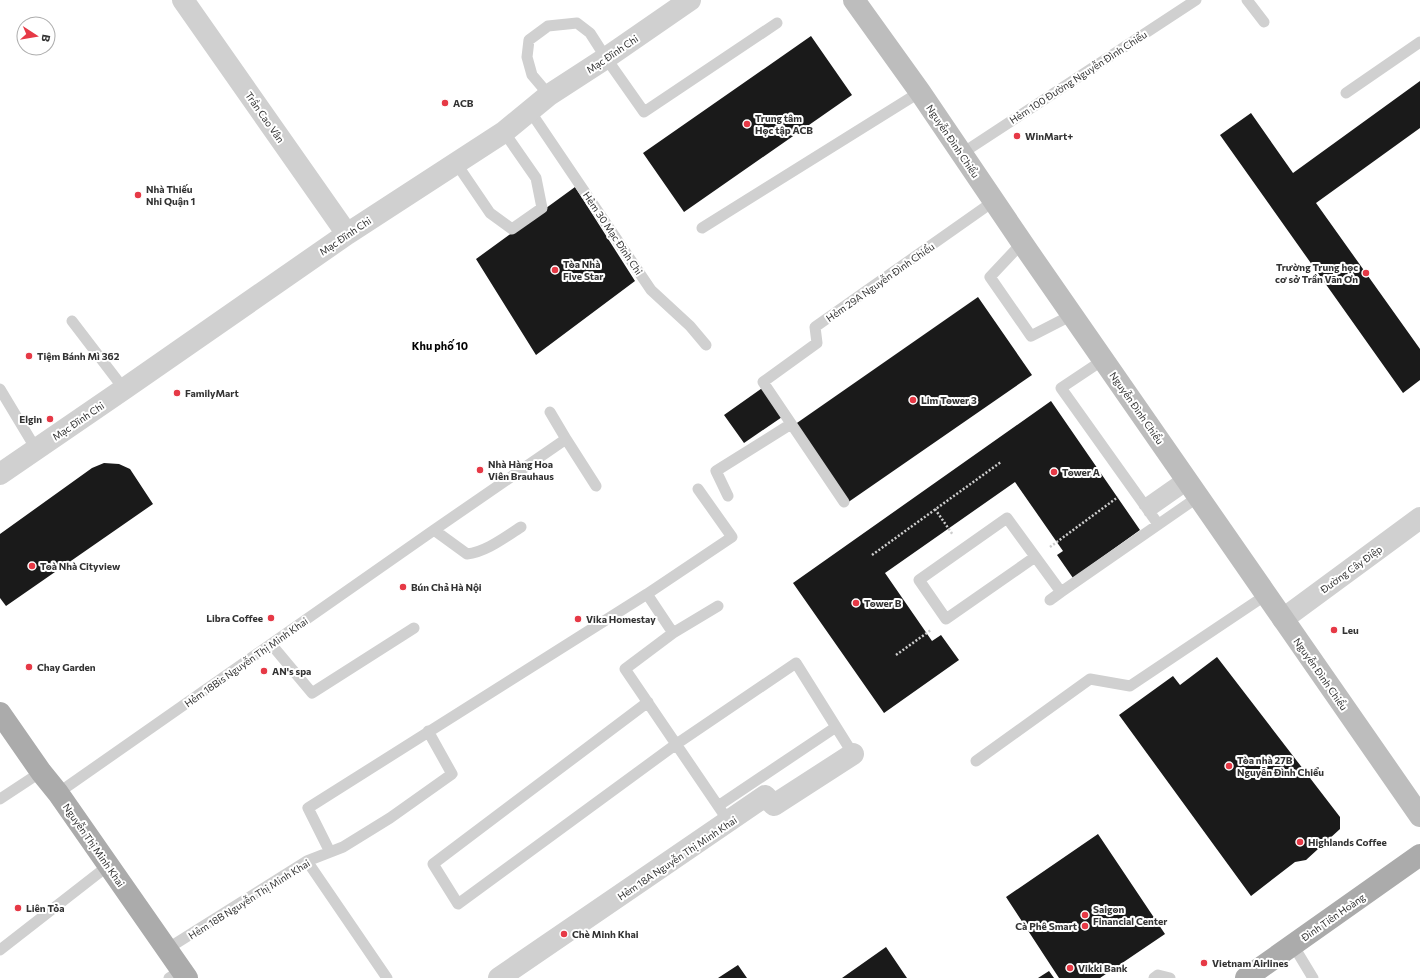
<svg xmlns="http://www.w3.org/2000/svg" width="1420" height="978" font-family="Commissioner,sans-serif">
<rect width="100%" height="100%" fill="#fff"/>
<!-- building -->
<path fill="#1a1a1a" d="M811 36 852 95 684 212 643 153Z
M1420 81V128L1316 203 1420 349V380L1403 393 1220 135 1251 113 1293 173Z
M575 187 635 281 536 355 476 259Z
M978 297 1032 375 847 503 794 425Z
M765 386 785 415 744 443 724 415Z
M1051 401 1140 530 1073 578 1057 555 1063 551 1015 482 885 573 932 641 941 635 959 660 884 713 793 583Z
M104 463 119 464 130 469 153 504 6 606 0 598V534L92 468Z
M1217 657 1340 817V829L1306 860 1295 862 1251 896 1119 715 1173 676 1180 685Z
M1098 834 1165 934 1100 978H1059L1006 897Z
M886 947 907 978H842Z
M738 965 747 978H718Z
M1049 971 1054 978H1038Z"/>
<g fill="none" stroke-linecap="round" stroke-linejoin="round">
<!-- path -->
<path stroke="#cdcdcd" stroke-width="2.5" stroke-dasharray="2 2" stroke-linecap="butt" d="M935 509 953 535
M1050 547 1118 497
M872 555 1001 462
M896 655 931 630"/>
<!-- service -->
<path stroke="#d0d0d0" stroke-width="11" d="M1247 0 1264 22
M1346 93 1420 42
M549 95 532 75 527 57 529 40 548 26 577 23 590 33 606 58 644 112 777 23
M530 111 651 290 690 326 706 345
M961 154 1196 0
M456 163 490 213 512 229 542 208 536 178 504 132
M702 228 920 92
M1022 243 990 277 1031 336 1072 315
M72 321 124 389
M1103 360 1061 388 1158 524
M0 389 36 449
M566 439 596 486
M728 496 716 471 791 424
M844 502 763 382 817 343 815 327 994 201
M1144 505 1184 477
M1149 512 1189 484
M434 530 467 554C486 552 505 537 521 527
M1035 557 946 619 919 580 1007 518 1061 592 1198 497
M647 594 673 633
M1050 600 1061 592
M718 606 673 633 625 669 729 822
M271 644 312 693 414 628
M648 702 433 864 458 904 675 745 796 663 853 754
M976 761 1090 679 1130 686 1266 595
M58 793 434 530 566 439 550 412
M0 799 41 772
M718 806 836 727
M330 852 308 808 647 594 732 537 698 489
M307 861 387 978
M1293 945 1313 978
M167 949 307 861 343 847 390 818 452 774 428 731
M0 950 109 865
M169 978 181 970
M1154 978 1158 975 1170 978"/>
<!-- minor -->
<path stroke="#d0d0d0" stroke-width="22" d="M1283 619 1420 518
M499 978 765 796 774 805 853 754"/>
<!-- tertiary -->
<path stroke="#d0d0d0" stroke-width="22" d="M183 0 347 234
M0 474 124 389 347 234 504 132 549 95 606 58 690 0"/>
<!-- secondary -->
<path stroke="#bdbdbd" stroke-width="22" d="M854 0 920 92 1027 250 1420 816"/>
<!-- primary -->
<path stroke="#ababab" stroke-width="22" d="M0 713 41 772 58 793 187 978
M1246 978 1420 855"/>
</g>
<!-- markers -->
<g fill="#e63946" stroke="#fff" stroke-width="1.5">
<circle cx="445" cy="103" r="4"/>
<circle cx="747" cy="124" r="4"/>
<circle cx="1017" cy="136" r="4"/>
<circle cx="138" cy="195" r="4"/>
<circle cx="555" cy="270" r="4"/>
<circle cx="1366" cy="273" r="4"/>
<circle cx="29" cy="356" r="4"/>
<circle cx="177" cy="393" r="4"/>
<circle cx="913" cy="400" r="4"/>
<circle cx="50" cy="419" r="4"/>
<circle cx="480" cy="470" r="4"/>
<circle cx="1054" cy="472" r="4"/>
<circle cx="32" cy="566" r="4"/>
<circle cx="403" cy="587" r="4"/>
<circle cx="856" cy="603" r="4"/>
<circle cx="271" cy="618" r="4"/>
<circle cx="578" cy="619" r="4"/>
<circle cx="1334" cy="630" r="4"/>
<circle cx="29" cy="667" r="4"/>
<circle cx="264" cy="671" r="4"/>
<circle cx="1229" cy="766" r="4"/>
<circle cx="1300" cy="842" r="4"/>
<circle cx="18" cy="908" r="4"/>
<circle cx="1085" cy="915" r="4"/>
<circle cx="1085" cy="926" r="4"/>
<circle cx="564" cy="934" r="4"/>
<circle cx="1204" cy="963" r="4"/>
<circle cx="1070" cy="968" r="4"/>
</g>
<g text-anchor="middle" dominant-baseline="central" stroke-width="4" stroke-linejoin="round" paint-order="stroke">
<!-- street labels -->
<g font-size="10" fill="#333" stroke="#fff">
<text transform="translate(612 54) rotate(-34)">Mạc Đĩnh Chi</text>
<text transform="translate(1078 77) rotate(-33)">Hẻm 100 Đường Nguyễn Đình Chiểu</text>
<text transform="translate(265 117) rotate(55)">Trần Cao Vân</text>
<text transform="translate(953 141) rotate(56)">Nguyễn Đình Chiểu</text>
<text transform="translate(613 233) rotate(56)">Hẻm 30 Mạc Đĩnh Chi</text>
<text transform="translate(345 236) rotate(-34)">Mạc Đĩnh Chi</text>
<text transform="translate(880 282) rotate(-35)">Hẻm 29A Nguyễn Đình Chiểu</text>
<text transform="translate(1137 408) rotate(55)">Nguyễn Đình Chiểu</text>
<text transform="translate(78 421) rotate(-34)">Mạc Đĩnh Chi</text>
<text transform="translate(1351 569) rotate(-36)">Đường Cây Điệp</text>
<text transform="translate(246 662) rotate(-35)">Hẻm 18Bis Nguyễn Thị Minh Khai</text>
<text transform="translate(1321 674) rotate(55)">Nguyễn Đình Chiểu</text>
<text transform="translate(94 845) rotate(55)">Nguyễn Thị Minh Khai</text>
<text transform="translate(677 858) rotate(-34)">Hẻm 18A Nguyễn Thị Minh Khai</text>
<text transform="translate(249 899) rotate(-32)">Hẻm 18B Nguyễn Thị Minh Khai</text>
<text transform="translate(1333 917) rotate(-35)">Đinh Tiên Hoàng</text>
</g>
<!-- poi labels -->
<g font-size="10" font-weight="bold" fill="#333" stroke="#fff" text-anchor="start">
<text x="453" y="103">ACB</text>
<text x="755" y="118">Trung tâm<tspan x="755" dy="12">Học tập ACB</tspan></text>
<text x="1025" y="136">WinMart+</text>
<text x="146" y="189">Nhà Thiếu<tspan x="146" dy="12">Nhi Quận 1</tspan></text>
<text x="563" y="264">Tòa Nhà<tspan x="563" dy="12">Five Star</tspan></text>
<text x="1358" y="267" text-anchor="end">Trường Trung học<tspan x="1358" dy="12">cơ sở Trần Văn Ơn</tspan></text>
<text x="37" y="356">Tiệm Bánh Mì 362</text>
<text x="185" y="393">FamilyMart</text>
<text x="921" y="400">Lim Tower 3</text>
<text x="42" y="419" text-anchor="end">Elgin</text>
<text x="488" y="464">Nhà Hàng Hoa<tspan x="488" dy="12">Viên Brauhaus</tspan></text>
<text x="1062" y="472">Tower A</text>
<text x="40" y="566">Toà Nhà Cityview</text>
<text x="411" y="587">Bún Chả Hà Nội</text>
<text x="864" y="603">Tower B</text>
<text x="263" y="618" text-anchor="end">Libra Coffee</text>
<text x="586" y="619">Vika Homestay</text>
<text x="1342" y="630">Leu</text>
<text x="37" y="667">Chay Garden</text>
<text x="272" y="671">AN's spa</text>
<text x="1237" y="760">Tòa nhà 27B<tspan x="1237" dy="12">Nguyễn Đình Chiểu</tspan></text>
<text x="1308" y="842">Highlands Coffee</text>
<text x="26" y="908">Liên Tỏa</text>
<text x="1093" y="909">Saigon<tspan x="1093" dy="12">Financial Center</tspan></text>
<text x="1077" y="926" text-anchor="end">Cà Phê Smart</text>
<text x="572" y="934">Chè Minh Khai</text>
<text x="1212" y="963">Vietnam Airlines</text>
<text x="1078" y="968">Vikki Bank</text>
</g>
<!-- neighbourhood labels -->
<g font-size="11" font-weight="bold" fill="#000" stroke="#fff">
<text x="440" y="345">Khu phố 10</text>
</g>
</g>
<!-- north arrow -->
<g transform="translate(36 36) rotate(102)"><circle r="19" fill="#ffffff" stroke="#adadad"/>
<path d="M0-3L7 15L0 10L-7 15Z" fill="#e63946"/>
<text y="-6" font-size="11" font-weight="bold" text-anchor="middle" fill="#333333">B</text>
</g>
</svg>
